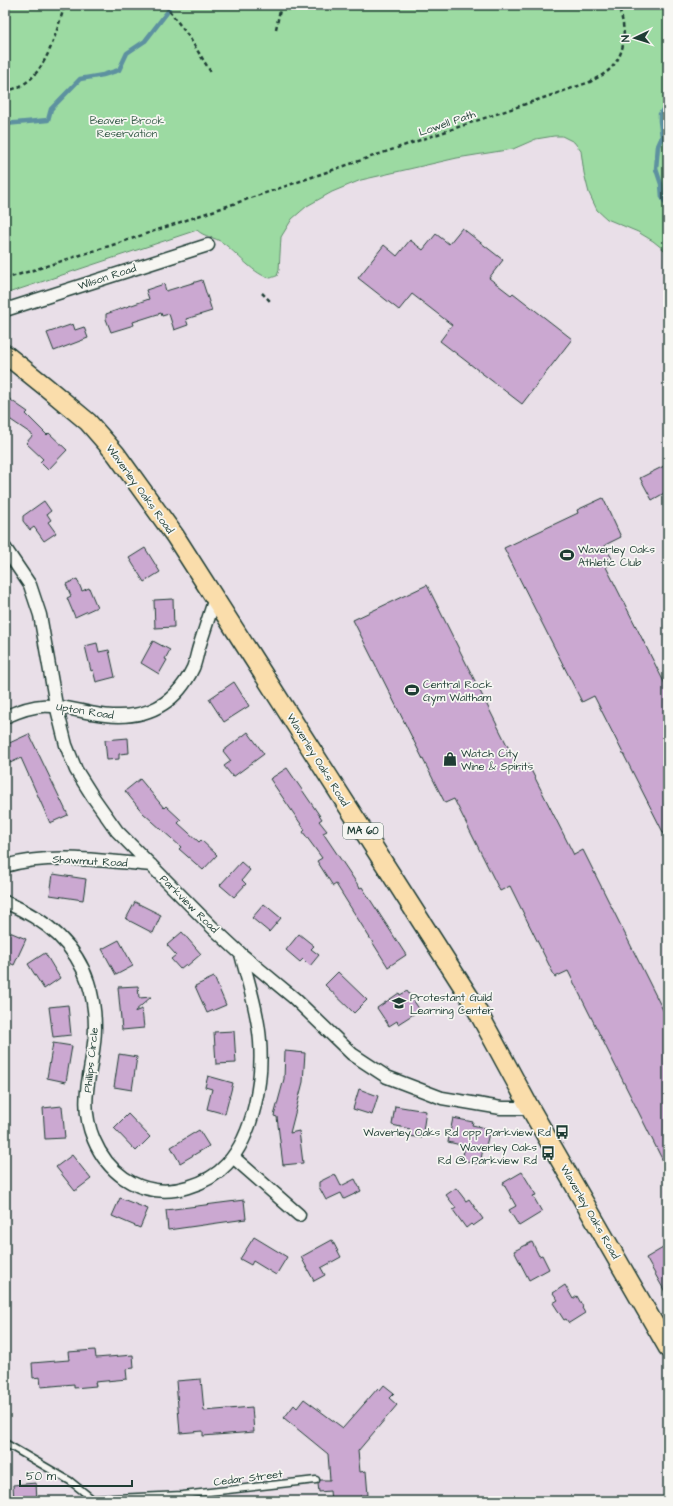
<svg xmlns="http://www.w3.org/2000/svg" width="673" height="1506" font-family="'Architects Daughter',sans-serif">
<rect width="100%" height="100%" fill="#e9dfe8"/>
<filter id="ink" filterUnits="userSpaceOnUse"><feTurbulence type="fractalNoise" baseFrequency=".025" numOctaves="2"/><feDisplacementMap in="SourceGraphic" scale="8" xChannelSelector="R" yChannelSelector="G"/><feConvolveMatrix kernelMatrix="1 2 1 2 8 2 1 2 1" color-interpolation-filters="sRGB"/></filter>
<g filter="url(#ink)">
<!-- green -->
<path fill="#9cdaa2" stroke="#5e8c6b" d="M5 5H668V253L653 241 638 232 607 219 597 210 589 193 584 173 581 151 574 142 562 136H554L536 139 513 149 457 158 361 180 332 192 307 206 292 219 281 237 279 270 277 276C276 276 271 278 271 278 256 277 235 251 223 243 215 237 204 237 197 230L5 294Z"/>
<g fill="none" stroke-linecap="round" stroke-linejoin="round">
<!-- stream -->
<path stroke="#5d91a0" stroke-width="4.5" d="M668 106 664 108 660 114V121L662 137 658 146 656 169 661 184 662 197 668 208
M5 124 48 120 51 109 80 79 103 75 119 70 127 53 145 41 169 10"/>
</g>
<!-- building -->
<path fill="#cba8d1" stroke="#1f3d34" d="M462 228 503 260 489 278 511 295 513 293 572 339 522 404 440 341 452 325 412 294 399 310 358 278 384 245 397 256 410 240 423 250 436 234 449 244Z
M202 280 212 311 186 319 188 325 174 330 169 314 162 316 161 313 133 322 134 325 111 332 106 319V314L149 299 146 290 164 284 166 291Z
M73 324 75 330 84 327 88 338 54 351 47 333Z
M5 396 28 412 26 414 47 435 49 433 67 450 48 470 40 462 43 459 26 443 33 435 5 416Z
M664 466 668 474V491L652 500 640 478Z
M603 498 621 537 605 545 614 563 606 567 668 690V842L594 696 582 702 504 548 578 513 577 510Z
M44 501 51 511 47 514 51 520 48 522 56 533 44 541 34 527 30 530 23 521V516Z
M145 548 160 572 144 582 129 558Z
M77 579 82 591 89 588 97 607 75 617 67 598 71 596 66 584Z
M427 585 519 769 528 764 574 855 583 850 668 1020V1171L568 971 555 977 510 886 500 891 454 799 445 803 353 620Z
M173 599 174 627 155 628 154 600Z
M153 641 170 650 165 659 167 660 159 674 141 663Z
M97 643 99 652 109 650 115 677 96 682 93 670 91 671 85 646Z
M234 682 249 706 224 722 209 699Z
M248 732 264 754 233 777 224 766 231 761 223 751Z
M29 734 68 815 50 823 21 758 10 763 5 751V745Z
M128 738 129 753 119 754V759L107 760 105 740Z
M287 768 322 819 319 821 327 831 323 833 360 888 362 887 406 955 388 967 336 884 333 886 317 861 322 858 303 832 305 830 270 779Z
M140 779 164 808 166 806 181 820 178 823 199 842 201 840 217 855 203 870 179 849 181 847 143 813 125 791Z
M241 862 250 870 242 880 246 884 234 897 220 885Z
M53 874 86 879 83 900 50 895Z
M135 902 161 915 153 933 126 919Z
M264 904 281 918 269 932 252 918Z
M5 930 26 939 14 965 5 961Z
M182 932 201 954 187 966 186 964 180 969 171 959 176 955 167 945Z
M299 934 314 946 311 949 319 955 310 966 303 959 300 962 286 950Z
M119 940 133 966 116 975 102 949Z
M45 953 60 978 44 989 28 964Z
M338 972 367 1000 354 1013 325 985Z
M214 977 226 1005 207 1013 195 986Z
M138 986 139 998 151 997 134 1012 142 1009 144 1028 122 1030 118 987Z
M407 991 420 1010 398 1024 397 1021 389 1026 377 1008 399 993 400 995Z
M68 1005 71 1035 53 1037 49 1007Z
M234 1031 236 1063 216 1064 214 1032Z
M53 1043 72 1046 66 1082 47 1078Z
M285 1051 305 1053 303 1082 290 1133 299 1131 303 1163 283 1165 277 1117 274 1116 284 1079Z
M119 1054 137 1057 132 1090 114 1087Z
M208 1076 233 1083 225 1114 207 1109 212 1089 205 1087Z
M359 1089 378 1096 372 1115 353 1109Z
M62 1106 65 1138 45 1139 43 1108Z
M395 1106 426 1111 422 1138 409 1136 410 1129 392 1125Z
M128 1114 150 1137 136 1151 114 1128Z
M453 1118 473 1122 472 1125 490 1129 485 1150 483 1149 480 1164 462 1160 465 1146 448 1142Z
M199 1130 209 1146 180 1163 171 1147Z
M72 1155 91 1179 75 1191 56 1167Z
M522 1172 536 1195 533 1196 542 1212 519 1226 509 1210 516 1206 503 1183Z
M335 1174 341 1186 355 1179 361 1191 344 1199 341 1193 326 1200 319 1187V1182Z
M456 1188 466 1201 469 1199 483 1219 473 1226 471 1224 466 1228 453 1210 456 1208 446 1195Z
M120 1198 148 1209 140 1228 112 1216Z
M244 1200 246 1219 168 1230 166 1210Z
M254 1237 287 1257 276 1275 253 1261 251 1265 240 1259Z
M332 1240 341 1257 321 1268 325 1275 314 1281 301 1257Z
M532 1242 539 1256 542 1255 549 1269 529 1280 514 1251Z
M668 1245V1297L646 1258Z
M565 1285 573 1299 577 1296 583 1307 582 1308 585 1313 569 1323 566 1319 564 1320 553 1303 558 1300 553 1293Z
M95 1350 96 1358 133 1355 134 1368 126 1369 127 1379 95 1382 96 1386 74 1388V1384L41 1387 40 1377 33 1378 32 1363 69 1360 68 1352Z
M201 1379 204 1411 252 1407 254 1432 203 1436V1431L180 1433 176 1381Z
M384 1385 394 1393 389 1398 397 1405 358 1451 360 1472 366 1471 368 1495H362V1501H331L330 1491 319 1492 318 1484 320 1480H330L328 1454 284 1418 294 1405 297 1408 304 1399 343 1428 378 1388 380 1390Z
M36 1483 37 1501H14L13 1485Z"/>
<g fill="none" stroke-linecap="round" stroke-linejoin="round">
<defs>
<path id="lane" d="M5 1443 70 1481 95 1501
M93 1499 183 1495 316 1480"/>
<path id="street" d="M5 310 208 245
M5 548 30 585 40 615 56 705 66 745 76 770 93 797 117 831 212 927 241 954 294 998 352 1054 387 1077 442 1098 501 1108H530
M5 717C42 700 53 705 91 713 136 722 172 712 193 668 196 661 197 652 200 644 205 629 210 613 215 598
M5 866C52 852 103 861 151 865
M5 902C43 918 75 942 88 982 93 997 95 1013 95 1028 95 1049 89 1070 87 1091 83 1124 97 1159 124 1178 143 1191 166 1194 188 1187 202 1183 217 1175 227 1164 254 1134 263 1080 260 1041 258 1012 248 982 241 954
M233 1157 299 1215"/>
<path id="primary" d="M5 354 46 387 88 422 116 454 175 536 472 1001 530 1108 668 1348"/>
</defs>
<!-- lane casing -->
<use href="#lane" stroke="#1f3d34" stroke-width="9"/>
<!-- street casing -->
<use href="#street" stroke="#1f3d34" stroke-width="15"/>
<!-- primary casing -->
<use href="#primary" stroke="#1f3d34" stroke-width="21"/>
<!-- path -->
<path stroke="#1f3d34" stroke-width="2.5" stroke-dasharray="4 3" stroke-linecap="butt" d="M165 5 189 37 212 74
M276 29 281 5
M5 91C45 85 54 37 65 5
M5 279 125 241 590 82C596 78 604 75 609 70 628 53 626 27 618 5
M262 293 271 302"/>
<!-- lane -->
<use href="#lane" stroke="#f6f6f2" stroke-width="6"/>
<!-- street -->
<use href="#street" stroke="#f6f6f2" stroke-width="12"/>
<!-- primary -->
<use href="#primary" stroke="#faddab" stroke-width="18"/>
</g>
</g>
<!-- icons -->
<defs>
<symbol id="stadium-bare" viewBox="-9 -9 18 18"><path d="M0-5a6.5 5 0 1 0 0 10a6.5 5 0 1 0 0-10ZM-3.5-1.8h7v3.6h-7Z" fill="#1f3d34" stroke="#f6f6f2" stroke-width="2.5" paint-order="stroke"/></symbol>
<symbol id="shop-bare" viewBox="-9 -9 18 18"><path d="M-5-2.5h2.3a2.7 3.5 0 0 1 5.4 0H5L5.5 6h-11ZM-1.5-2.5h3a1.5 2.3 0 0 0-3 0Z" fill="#1f3d34" stroke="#f6f6f2" stroke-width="2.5" paint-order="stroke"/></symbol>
<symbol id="school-bare" viewBox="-9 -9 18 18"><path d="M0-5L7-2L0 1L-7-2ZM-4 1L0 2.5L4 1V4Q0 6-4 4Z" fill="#1f3d34" stroke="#f6f6f2" stroke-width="2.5" paint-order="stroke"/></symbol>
<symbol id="bus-bare" viewBox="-9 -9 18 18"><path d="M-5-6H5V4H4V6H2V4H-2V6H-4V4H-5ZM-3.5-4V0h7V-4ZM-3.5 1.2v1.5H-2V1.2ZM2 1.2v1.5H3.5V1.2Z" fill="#1f3d34" stroke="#f6f6f2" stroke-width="2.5" paint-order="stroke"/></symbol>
</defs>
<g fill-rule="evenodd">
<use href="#stadium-bare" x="557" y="545" width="20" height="20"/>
<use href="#stadium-bare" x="402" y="680" width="20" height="20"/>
<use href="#shop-bare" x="440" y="749" width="20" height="20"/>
<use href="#school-bare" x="389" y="993" width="20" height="20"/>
<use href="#bus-bare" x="552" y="1122" width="20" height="20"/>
<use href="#bus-bare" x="538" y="1143" width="20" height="20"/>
</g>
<g text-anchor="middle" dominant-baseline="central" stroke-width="3.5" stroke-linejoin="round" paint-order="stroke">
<!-- shield labels -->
<rect fill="#f6f6f2" stroke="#60746d" stroke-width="1" x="343" y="823" width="40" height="16" rx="3"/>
<g font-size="10" font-weight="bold" fill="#1f3d34">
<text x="363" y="831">MA 60</text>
</g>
<!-- park labels -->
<g font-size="11" fill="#385c4a" stroke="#f6f6f2">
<text x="127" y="120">Beaver Brook<tspan x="127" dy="13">Reservation</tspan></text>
</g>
<!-- street labels -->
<g font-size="11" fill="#1f3d34" stroke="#f6f6f2">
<text transform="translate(447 123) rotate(-19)">Lowell Path</text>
<text transform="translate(107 277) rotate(-18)">Wilson Road</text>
<text transform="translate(140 489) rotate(54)">Waverley Oaks Road</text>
<text transform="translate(85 711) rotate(9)">Upton Road</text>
<text transform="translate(318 760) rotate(58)">Waverley Oaks Road</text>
<text transform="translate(90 861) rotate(3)">Shawmut Road</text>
<text transform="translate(189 904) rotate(45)">Parkview Road</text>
<text transform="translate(91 1060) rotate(-84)">Phillips Circle</text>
<text transform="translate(590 1212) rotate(60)">Waverley Oaks Road</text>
<text transform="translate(248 1478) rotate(-7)">Cedar Street</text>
</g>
<!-- poi labels -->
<g font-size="11" fill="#1f3d34" stroke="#f6f6f2" text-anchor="start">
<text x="578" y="549">Waverley Oaks<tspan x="578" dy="13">Athletic Club</tspan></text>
<text x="423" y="684">Central Rock<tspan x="423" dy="13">Gym Waltham</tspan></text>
<text x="461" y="753">Watch City<tspan x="461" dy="13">Wine &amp; Spirits</tspan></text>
<text x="410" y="997">Protestant Guild<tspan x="410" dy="13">Learning Center</tspan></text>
<text x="551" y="1132" text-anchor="end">Waverley Oaks Rd opp Parkview Rd</text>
<text x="537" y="1147" text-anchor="end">Waverley Oaks<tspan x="537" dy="13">Rd @ Parkview Rd</tspan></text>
</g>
</g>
<!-- margin -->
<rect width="673" height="1506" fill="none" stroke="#f6f6f2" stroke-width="20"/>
<rect x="10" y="10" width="653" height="1486" fill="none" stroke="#1f3d34" stroke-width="1.5" filter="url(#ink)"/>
<!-- north arrow -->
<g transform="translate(635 38) rotate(266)" stroke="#f6f6f2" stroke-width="3" paint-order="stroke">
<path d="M0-3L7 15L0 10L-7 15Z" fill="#1f3d34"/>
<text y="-6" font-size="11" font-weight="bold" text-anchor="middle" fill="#1f3d34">N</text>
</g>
<!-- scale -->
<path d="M20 1480v6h112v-6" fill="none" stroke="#1f3d34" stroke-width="2"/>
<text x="26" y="1480" font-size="12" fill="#1f3d34" stroke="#f6f6f2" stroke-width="3" paint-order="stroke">50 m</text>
</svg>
